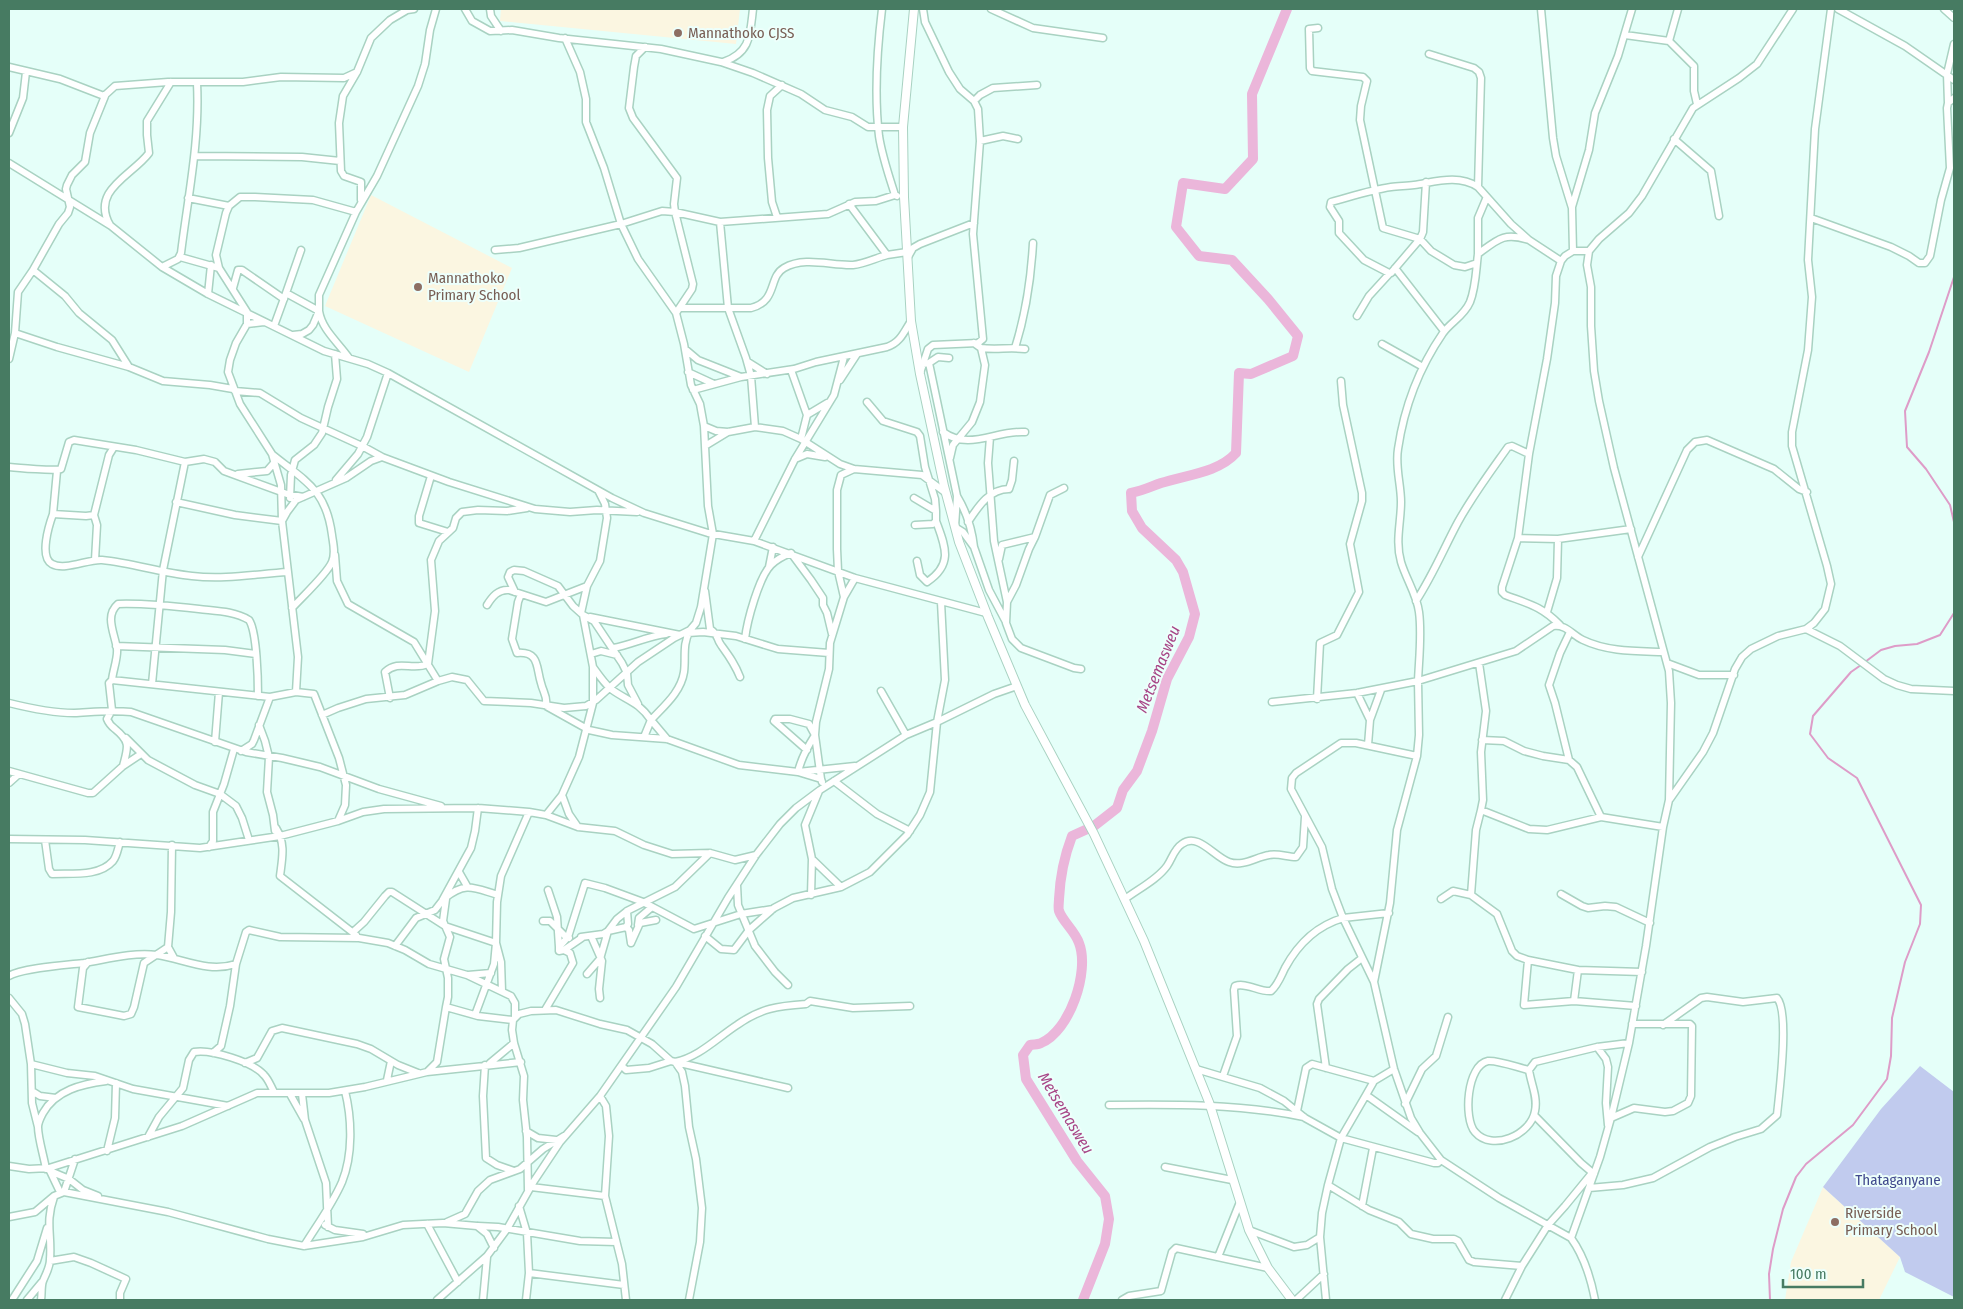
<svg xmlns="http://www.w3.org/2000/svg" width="1963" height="1309" font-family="'Fira Sans Condensed',sans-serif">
<rect width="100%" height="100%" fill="#e5fff9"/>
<!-- education -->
<path fill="#fbf6e1" d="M501 9H740L736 44 500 21Z
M371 195 512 268 469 372 325 306Z
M1823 1187 1900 1257 1879 1300H1785L1791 1262Z"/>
<!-- green -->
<path fill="#c1cbee" d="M1920 1066 1954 1092V1297L1905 1272 1900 1257 1823 1187 1881 1109Z"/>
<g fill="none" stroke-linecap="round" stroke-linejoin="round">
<!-- stream -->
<path stroke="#de9cc8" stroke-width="2" d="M1954 277 1929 352 1905 411 1907 447 1926 469 1950 505 1954 522
M1865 662 1881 650 1895 646 1917 644 1940 635 1954 613
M1770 1300 1769 1274 1773 1249 1783 1209 1796 1177 1806 1164 1853 1125 1887 1079 1891 1056 1892 1018 1905 962 1920 924 1921 905 1857 778 1828 758 1810 734 1813 716 1851 672 1861 665"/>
<!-- river -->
<path stroke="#ebb6da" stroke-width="10" d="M1083 1300 1105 1244 1109 1219 1105 1196 1077 1161 1026 1079 1023 1055 1030 1045C1033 1044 1038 1045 1041 1043 1070 1031 1090 971 1079 943 1075 931 1063 922 1059 911 1058 908 1059 902 1059 899 1060 877 1064 857 1072 836L1094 826 1117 808 1123 790 1137 771 1152 731 1167 679 1189 637 1195 614 1183 572 1176 560 1142 528 1132 511 1131 493C1142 491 1150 487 1161 483 1185 475 1218 473 1236 453L1239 373 1251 374 1293 356 1298 336 1268 299 1232 260 1199 256 1176 227 1183 183 1225 189 1253 159 1252 94 1287 9"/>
<defs>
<path id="minor" d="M465 9 472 21 490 31 512 30 559 38 661 49 721 62 753 73 801 94 825 110 852 117 868 127H903
M490 9 491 16 501 31
M882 9C877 50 874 94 879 136 882 156 889 176 895 195L897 196
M991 9 1033 28 1103 38
M1541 9 1553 138 1556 156 1572 208 1573 251H1589
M1678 9 1669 41 1694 66V91L1697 104
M1838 9 1905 46 1954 80
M1944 9 1954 18
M1318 28 1309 29 1310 68 1312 71 1363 77 1367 81 1361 106 1360 120 1383 228 1420 239 1431 251 1454 265 1465 267 1477 263
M1625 35 1669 41
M645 47 636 56 634 67 629 108 633 118 677 178 674 204 675 212 693 284 692 289 676 313
M1429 54 1474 68 1479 72 1481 78 1478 187
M723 62C751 53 750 34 753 9
M9 67 60 79 104 96 115 86 168 82H243L281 77 344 78 357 72
M105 96 90 133 85 162 72 175 67 185 66 189 70 207 68 213 59 224 33 270 65 296 79 313 112 340 129 367 163 381 210 385 233 389
M974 101 980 95 993 88 1037 85
M1948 103 1947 74 1954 44
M9 133 23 98 26 72
M1674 139 1711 171 1719 216
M980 141 1003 136 1018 139
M196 156 302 157 340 161
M9 163 111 226 162 267 208 294 324 351 368 364 388 373 612 498 644 513 708 533 754 541 855 578 986 613
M1426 182 1423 232 1420 239 1391 273H1389L1364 260 1339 233V221L1330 207 1331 202C1350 197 1370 190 1391 187 1398 186 1406 186 1414 185 1435 182 1458 174 1478 187L1511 224 1529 240 1561 261
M188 198 229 206
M361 200V182L344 176 341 171 339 123 343 96 357 72 371 38 390 20 407 10 414 9
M849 204 887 255 907 252
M1572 207 1589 150 1595 113 1618 56 1632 9
M777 217 772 202 768 158 767 110 770 96 782 85
M1811 218 1891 247 1909 256 1919 263H1925L1930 256 1941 200 1950 168 1947 108 1948 103 1954 98
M720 222 728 308 746 358 751 376 755 427
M110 225C90 190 133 175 149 153L147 135V121L171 82
M495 250 519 248 621 224 662 211 675 212 720 222 828 214 855 202 876 201 895 195
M1478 254V218L1486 199
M180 257 219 268
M908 257 913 248 920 244 974 223
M162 267 178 259 181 253C188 196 200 141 197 83
M1395 268 1444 331
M233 288 238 270H242L284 299
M286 293 301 250
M208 294 211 265
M680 308H751C778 301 768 277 784 268 805 256 831 266 853 265 864 264 876 258 887 255
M1357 316 1369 296 1390 273
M264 322 247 324 236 343 230 360 228 372 240 404 272 454 281 485 282 521 298 657 296 692
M247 324V312L219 268 216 255 226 213 229 206 240 197H255L313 200 356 212
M274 326 286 293 319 311C322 330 338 342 349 358
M15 333 57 347 129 367
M293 335 302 334 309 330 313 325 319 311V295L356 212 377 176 418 86 425 64 430 30 436 9
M1382 344 1423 367
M981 348C996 350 1010 347 1025 349
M1015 348C1026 313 1031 279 1033 243
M685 349 698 360 741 377
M9 359 15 333 18 292 33 270
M748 362 767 374
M929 363 938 357 949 358
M923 364 929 363 957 496 955 527 963 532 974 547C972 529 966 511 957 496
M791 370 807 415 801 439
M688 372 714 384
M920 373 928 349 933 345 978 343 983 339 973 234 980 141 978 109 974 101 960 89 949 72 925 22 923 9
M840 380 857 354
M693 390 741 377 794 369 816 362 887 347C900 343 904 332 911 321
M235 391 260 393 301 418 362 446 382 457
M867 402 883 421 917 432 920 436 925 467 935 499 936 511 914 498
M807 415 827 403
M704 426 716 431 728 432 755 427 783 431 801 439 840 464 854 469 922 475 946 493
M943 432C969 451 996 430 1025 432
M990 437 988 463 994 541 1007 602 1006 623 1012 639 1021 648 1074 668 1081 669
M705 446 728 432
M114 447 109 455 94 515 86 516 53 514C49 525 39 557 52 564 65 571 88 559 102 560 132 563 162 573 192 576 224 580 256 574 288 572
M273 455C305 481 326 489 332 535 333 543 336 553 332 562 327 574 302 597 292 608
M950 458 953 445 972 422 980 402 985 365 981 348 974 343
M795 459 807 454 825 457
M9 467C17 468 56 471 61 469L69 442 74 440 136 450 185 462
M238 474 267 471 274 463
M431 476 419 516V523L448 532
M336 480 358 454 367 437 388 373
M290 498 291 475 295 460 314 445 322 433 328 407 337 379 335 354
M176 502 235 515 282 521 287 512 296 500 346 478 371 461 382 457 449 482 535 509 570 512 597 510 637 512
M53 514 57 471
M94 515 97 525 95 560
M968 522C978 507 989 489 1009 489L1012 480 1014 461
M915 525 933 524 936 521V511
M1518 538 1558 539 1631 529
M754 541 795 459 834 395 844 357
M974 547 989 590 1006 622
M335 555 337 581 348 604 414 642 438 681
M1638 557 1687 450 1695 442 1707 440 1774 469 1799 489 1807 492
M999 559 1002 545 1035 537 1050 495 1064 488
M917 561 920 575 927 582C954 564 945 546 936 521
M769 567 773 547
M705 591 710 629C719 635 716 638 721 645 729 656 735 664 740 677
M515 592 508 577 510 572 514 570 524 571 558 586 573 606 583 615 593 667V703L579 757 562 795 546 815
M521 594 518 602 512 639 517 653C540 651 536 668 541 683 543 692 548 697 546 706L589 730 612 735 667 739 739 765 798 772 855 766
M844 597 855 578
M1416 601C1433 575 1444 548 1458 522 1473 495 1491 471 1508 447L1512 446 1529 454
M1007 602 1016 585 1029 549 1035 537
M487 605C492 597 498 589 509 590L546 602 587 586
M1547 612 1557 578 1558 539
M581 613 587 586 600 561 607 518 605 504 599 492
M583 615 594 621 622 663 627 673 628 685 638 704
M590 617 680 635
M1560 625C1541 606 1529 604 1505 595L1502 592V587L1518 538 1529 454 1547 359 1555 303 1556 276 1561 261 1565 256 1573 251
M1806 629 1840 646 1884 679 1897 685 1911 689 1954 691
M688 633 703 632 736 636 778 649 829 653
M745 639C747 621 759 577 771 565 777 559 783 556 791 553L811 580 823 598V605L827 613 832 634
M116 646 225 650 256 654
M613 648C631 645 648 636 666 634
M591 654 601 651 617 655
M1479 663 1486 711 1481 752 1483 800 1481 810
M1667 663 1699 675H1734
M593 667C598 674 604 683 611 689 627 701 638 701 651 720L644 737
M112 680 270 697
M152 684 163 570 185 462 204 459 215 462 224 471 287 494 303 497
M881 691 906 735
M1357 693 1370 720 1381 690
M390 698 385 672C399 659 412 671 428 664L435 611 431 560 439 541 453 528 456 518 462 512 478 510 507 511 527 508
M1317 699 1320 643 1337 635 1359 592 1350 544 1362 501V493L1343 405 1341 381
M1272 702 1357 693 1418 681C1419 658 1422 634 1419 612 1417 595 1406 579 1401 562 1395 541 1401 523 1401 502 1401 484 1395 467 1398 449 1404 408 1419 368 1443 333 1451 322 1464 316 1470 302 1476 287 1476 269 1478 254 1498 239 1504 232 1529 240
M9 703C29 708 52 713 74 713 94 712 111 710 131 712L246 752 282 758 320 767 379 789 441 806
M322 715 338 708 366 699 405 695 438 681 452 677 467 680 484 701 531 703 564 708 586 706 596 700 638 662 674 638 690 630 696 623 701 607 713 534 708 506 704 426 700 404 691 385 684 344 676 313 638 259 621 224 604 168 586 122V99L580 72 565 38
M259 725 265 741 269 757 267 792 273 815 275 831
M126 738 148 760 195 785 220 794 236 806 242 818 249 840
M667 739 651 720C664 706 681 692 684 672 686 658 682 644 690 631
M1482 740 1504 741 1524 751 1543 756 1569 760 1555 703 1549 685 1560 653 1570 632
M215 742 219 692
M1368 745 1370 720
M807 750 774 721 775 719H790L809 724 815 735C808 746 801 759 798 772L821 779 822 782
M241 751 252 744 254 740 270 697 296 692 314 694 339 758 346 785 345 805 338 821
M1569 760 1577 767 1601 817
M123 766C128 747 131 742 115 729 111 726 109 724 107 719L112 710 109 683 112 680C113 670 118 658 117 649 115 634 104 616 118 604 145 603 172 606 199 609 216 611 234 611 249 620 257 631 258 681 258 696
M9 771 88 793H93L123 766 141 754
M821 779 815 735 816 722 829 669 830 643 844 597 838 571 837 549V490L841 475 854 469
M834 781 877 814 910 831
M9 783 19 774
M562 795 569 814 578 827
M1670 799 1703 752 1713 733 1735 669 1742 657 1751 649 1778 636 1806 629 1814 623 1825 609 1831 584 1827 566 1792 446V432L1808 350 1812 297 1808 260 1815 129 1831 9
M276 828C286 844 282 859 280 876L356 935
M9 839 85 840 200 848 280 836 338 821 363 812 384 809 478 808 529 812 546 815 578 827 615 831 644 845 672 854 710 853 735 860 756 855
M45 840 49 869 52 874C72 873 99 877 113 861 117 856 118 848 120 842
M172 845 171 912 168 947 174 958
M209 847 213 841V812L224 784 234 749
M812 859 841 887
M459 872 467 886
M737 885 738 905 755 946 775 972 788 985
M548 890 557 917 559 947
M1561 894 1582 906 1588 908 1605 906 1616 907 1650 923
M811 895 812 859 805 825 819 791
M1471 895 1476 830 1481 810 1529 829 1547 830 1601 817 1663 827
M445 898C466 881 474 888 498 895
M1125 899C1138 889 1157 880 1167 866 1172 859 1174 849 1182 844 1198 832 1214 857 1229 862 1243 867 1256 857 1269 855 1278 853 1287 857 1296 857L1303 847 1305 817
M1441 899 1453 891 1471 895 1497 914 1512 951 1517 956 1528 960 1524 1005 1574 1001 1636 1006
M627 911 628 924 626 927 629 930 631 943
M543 921H550L565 936 569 938
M638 925 639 918 652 907
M353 932 364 922 385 896 389 892H392L445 926 496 943 501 962 502 991
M591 936 602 961 599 989 600 998
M705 936 721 949 734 950 749 930 774 908 793 898 841 887 870 872 907 835 920 815 930 792 937 722 945 680 941 602
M581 937 603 934 608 931 617 919 627 911 675 887 710 853
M583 937 564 950 559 951V947L568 937 585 883 605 888 643 902 694 929 741 914 773 909
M631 943 640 923 656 920
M395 946 416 918 435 910 442 901 471 848 475 831 478 808
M1528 960 1578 970 1574 1001
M88 962 83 968 78 1007 124 1016 131 1014 134 1007 144 963 168 947
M1578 970 1642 972
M587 974 600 959 608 931 626 927
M468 975 491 973
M9 976C22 968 66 965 84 963 108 959 132 952 157 955 184 959 208 973 236 964
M1374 982 1343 918 1389 913
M9 998 22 1014 25 1024 31 1064 32 1103 38 1127
M446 1007 448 997V978L444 959 450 937 443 921 446 899
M545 1010 573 963 570 953 564 950
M475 1015 494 964 496 943 497 902 501 876 529 812
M1597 1047 1606 1059 1608 1067 1606 1103 1608 1125
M213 1053 221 1046 230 1006 236 964 246 932 249 930 280 937 359 938 388 943 405 950 429 964 467 975 511 996 515 1003V1017
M245 1063 257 1058 272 1031 282 1028 357 1044 371 1049 398 1065 418 1073
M490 1063 514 1043
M31 1064 67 1073 95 1076 133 1089 228 1106
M485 1065 483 1096 486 1158 497 1165 514 1171
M622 1066 626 1070 649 1068 671 1061
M1326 1068 1317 1004 1319 999 1348 969 1362 958
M1196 1069 1260 1088 1284 1101 1305 1118 1341 1138 1434 1163H1438L1441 1160
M1529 1070C1519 1068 1498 1060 1488 1061 1467 1065 1463 1118 1475 1132 1492 1152 1531 1135 1535 1111 1538 1097 1531 1084 1529 1070L1535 1062 1597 1047 1629 1043
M428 1071 437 1062 446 1007 478 1016 513 1020
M1223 1076 1237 1036 1234 990 1235 986C1246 982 1259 992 1271 991 1278 985 1281 976 1285 968 1298 944 1316 926 1343 918L1332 889 1322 847 1291 789 1292 778 1296 773 1341 743H1356L1417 756
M387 1080 391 1061
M32 1091 40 1096 56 1098
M290 1094 304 1119
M302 1094 305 1120 326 1183 328 1227
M1366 1095 1374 1081 1394 1069
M600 1096 606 1106 609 1136 605 1196 622 1264 626 1300
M1405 1104 1422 1069 1436 1056 1448 1017
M1109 1105C1174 1104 1240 1104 1304 1117
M1297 1111 1306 1068 1312 1064 1374 1081
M1535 1116 1581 1163 1594 1174
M1611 1118 1634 1108 1665 1112 1673 1111 1688 1103 1691 1096 1692 1026 1690 1024H1632
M526 1131 538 1138 556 1140
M148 1137 159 1117 183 1088 189 1060 194 1052C211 1049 253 1062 264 1075 269 1080 271 1087 274 1092
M107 1151 115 1118 116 1083
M9 1166 29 1169 49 1168 182 1126 257 1093H329L365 1087 427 1072 521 1062
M1165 1167 1232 1180
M46 1169C44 1157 38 1138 38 1127 38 1122 41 1117 43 1113 56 1090 82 1084 106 1081
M50 1171 69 1179 83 1190 98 1196
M50 1171 60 1192
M1328 1185 1369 1210 1399 1222 1411 1234 1433 1239H1454L1458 1241 1469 1260 1474 1262 1522 1266 1548 1225 1565 1206 1592 1173
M531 1187 605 1196
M1589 1188 1623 1185 1653 1178 1710 1147 1735 1137 1761 1129 1777 1115C1779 1094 1790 1012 1777 998L1743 1002 1707 997 1701 998 1663 1025
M528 1190 527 1137 523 1100 524 1076 514 1043 512 1030 513 1020 519 1014 531 1011 556 1010 600 1024 627 1030 652 1044 671 1061 788 1088
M64 1192 75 1159
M519 1206 527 1233 529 1273 526 1300
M1362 1206 1373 1148
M9 1217 35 1212 54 1196 64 1192 168 1212 268 1239 304 1246 363 1237 403 1225 443 1223 477 1226 487 1234 494 1248
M447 1222 465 1214 478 1191 490 1180 520 1169 543 1149 564 1136
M427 1224 458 1282
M325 1225 335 1230 363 1234
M478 1226 498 1227 580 1241 616 1242
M1249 1230 1294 1247 1307 1245 1320 1237
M1571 1238 1499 1198 1441 1160 1420 1133 1411 1118 1394 1069 1374 982 1390 903 1397 830 1417 756 1419 735 1418 681 1516 651 1553 626C1566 624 1572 635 1583 640 1608 652 1637 651 1663 652
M304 1246C317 1225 332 1205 342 1182 353 1155 352 1119 345 1091
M1218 1257 1240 1202
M50 1261 74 1257 91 1263 126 1279 120 1293V1300
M529 1273 624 1285
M12 1300 37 1261 47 1228
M27 1300 42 1282
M41 1300C42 1294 41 1286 43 1281 46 1273 50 1268 50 1259 52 1235 45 1222 54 1197
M437 1300 487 1256 507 1229 534 1181 560 1142 600 1096 676 987 728 898 756 855 780 824 796 808 820 790 906 735 937 722 994 694 1017 686
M483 1300 487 1257
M689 1300 700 1242 702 1208 696 1159 689 1127 685 1086 682 1072 675 1062C699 1057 717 1038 737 1025 761 1008 778 1006 806 1004L810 1001 853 1008 910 1006
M1122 1300 1129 1296 1161 1291 1172 1252 1176 1248 1268 1268
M1296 1300 1324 1274
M1326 1300 1320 1237 1322 1213 1328 1185 1341 1138 1366 1095 1418 1132
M1505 1300 1522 1266
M1595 1300C1591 1279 1584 1256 1571 1238L1600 1157 1611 1118 1629 1043 1646 946 1663 827 1669 800 1671 703 1669 671 1614 468 1599 401 1594 371 1591 326V287L1587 265 1589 251 1599 239 1629 213 1642 196 1693 108 1739 78 1757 64 1793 9"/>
<path id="tertiary" d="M914 9 903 127 904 197 911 321 920 374 944 486 959 542 988 617 1025 705 1094 834 1144 941 1209 1102 1249 1230 1268 1268 1292 1300"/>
</defs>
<!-- minor casing -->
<use href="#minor" stroke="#a9d2c2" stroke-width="9"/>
<!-- tertiary casing -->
<use href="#tertiary" stroke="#a9d2c2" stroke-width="10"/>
<!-- minor -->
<use href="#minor" stroke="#fff" stroke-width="6"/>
<!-- tertiary -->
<use href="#tertiary" stroke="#fff" stroke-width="8"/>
</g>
<!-- markers -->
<g fill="#8d6e63" stroke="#edfffb" stroke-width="2">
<circle cx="678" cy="33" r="5"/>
<circle cx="418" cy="287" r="5"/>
<circle cx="1835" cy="1222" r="5"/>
</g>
<g text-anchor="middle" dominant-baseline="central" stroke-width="4" stroke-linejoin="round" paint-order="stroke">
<!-- education labels -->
<g font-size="15" fill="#785e54" stroke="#edfffb" text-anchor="start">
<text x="688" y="33">Mannathoko CJSS</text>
<text x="428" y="278">Mannathoko<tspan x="428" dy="17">Primary School</tspan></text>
<text x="1845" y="1213">Riverside<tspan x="1845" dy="17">Primary School</tspan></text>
</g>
<!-- park labels -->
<g font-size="15" fill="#424b8e" stroke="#edfffb">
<text x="1898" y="1180">Thataganyane</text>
</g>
<!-- water labels -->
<g font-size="16" font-style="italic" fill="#a74586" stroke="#edfffb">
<text transform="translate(1158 669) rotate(-68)">Metsemasweu</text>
<text transform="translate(1066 1113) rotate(59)">Metsemasweu</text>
</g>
</g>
<!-- border -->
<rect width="1963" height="1309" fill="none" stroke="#477b62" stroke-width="20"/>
<!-- scale -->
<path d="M1783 1279v8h80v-8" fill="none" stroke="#477b62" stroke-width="2.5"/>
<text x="1790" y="1279" font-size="15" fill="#477b62" stroke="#edfffb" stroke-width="4" paint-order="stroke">100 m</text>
</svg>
